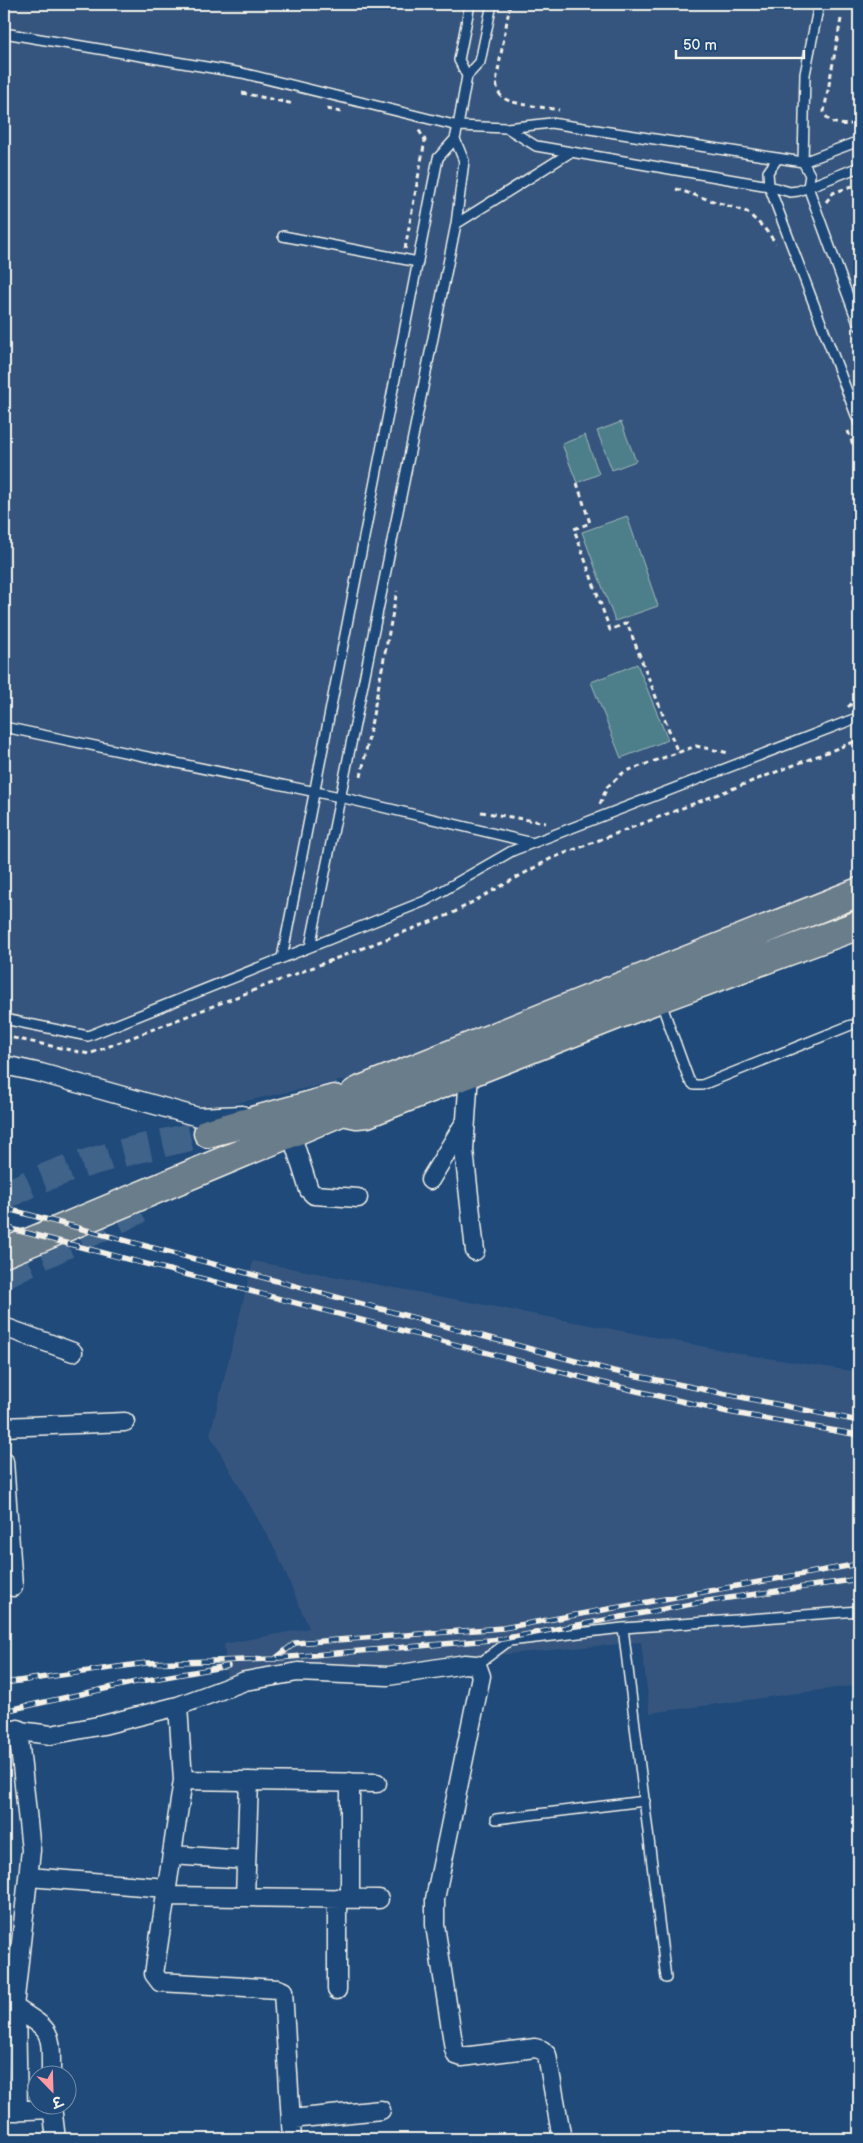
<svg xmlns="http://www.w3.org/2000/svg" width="863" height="2143" font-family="'Balsamiq Sans','Playpen Sans Deva',sans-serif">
<rect width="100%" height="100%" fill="#1f4a7a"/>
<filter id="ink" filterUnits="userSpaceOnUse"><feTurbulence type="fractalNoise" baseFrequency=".02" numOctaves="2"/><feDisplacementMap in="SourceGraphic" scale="10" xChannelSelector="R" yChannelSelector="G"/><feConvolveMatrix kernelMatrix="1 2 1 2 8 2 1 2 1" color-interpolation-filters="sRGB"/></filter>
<g filter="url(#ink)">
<!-- built -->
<path fill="#34557e" d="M4 4H859V884L349 1079 213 1108 4 1071Z
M253 1261 754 1356 859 1372V1685L650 1713 641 1642 227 1679 224 1644 309 1628 276 1551 210 1435Z"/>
<!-- green -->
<path fill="#4e7f8a" stroke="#a1b8b9" d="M621 422 636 461 612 470 597 431Z
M585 435 599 474 577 483 562 444Z
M627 516 658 606 615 621 582 532Z
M637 664 668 740 621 758 591 682Z"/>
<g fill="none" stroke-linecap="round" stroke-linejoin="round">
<!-- primary-tunnel -->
<path stroke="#3f638a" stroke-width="28" stroke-dasharray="28 14" stroke-linecap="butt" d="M4 1196C67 1163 138 1149 208 1133
M4 1274 140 1209"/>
<defs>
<path id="service" d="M819 4 805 74 803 162 810 175 808 187 859 326
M4 33 242 73 458 126 467 76 480 62 492 4
M467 76 459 60 470 4
M507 128 536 146 769 186 790 192 798 191 859 167
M778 158 768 172 769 186 859 423
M456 224 571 152
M283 236 418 262
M4 727 340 797 533 843
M310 947 456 224 464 161 455 139
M282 958 438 158 455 139 458 126 507 128 551 123 803 162 859 141
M660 1000 689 1080 694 1085H702L851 1025
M4 1019 88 1036 425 901 512 851 859 717
M623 1628 859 1611
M477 1665 509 1641 623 1628 666 1978
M496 1819 645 1801"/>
<path id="minor" d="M4 1065 41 1073 198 1117 242 1115
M469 1073 464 1150 475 1251
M291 1133 309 1190 314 1195 358 1198
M430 1180 464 1124
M4 1327 73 1352
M4 1427 125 1422
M4 1461 13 1587
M178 1706 183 1780 377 1783
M4 1729 51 1735 103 1725 178 1706 245 1681 298 1672 388 1676 465 1664 477 1665 481 1676 435 1899V1925L454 2049 456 2055 462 2057 535 2048 542 2050 547 2055 562 2139
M183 1780 154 1974 160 1982 278 1989 283 1991 292 2139
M350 1782V1898
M172 1855 246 1860
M29 1877 167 1888
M166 1896 379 1899
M245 1897 249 1781
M337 1990V1898
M9 2006 14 2007C53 2032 51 2029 51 2076
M14 2007 31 1850 18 1729
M16 2008 18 2111
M52 2106 56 2139
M4 2111 52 2109
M291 2119 381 2110"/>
<path id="primary" d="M343 1111 355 1093 361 1090 859 892
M208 1133 334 1099
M4 1253 343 1111 357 1114 367 1113 660 998 859 925"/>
</defs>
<!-- service casing -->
<use href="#service" stroke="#f4f1e8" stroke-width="12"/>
<!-- minor casing -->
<use href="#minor" stroke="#f4f1e8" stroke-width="21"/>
<!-- primary casing -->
<use href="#primary" stroke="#f4f1e8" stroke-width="31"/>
<!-- path -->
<path stroke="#f4f1e8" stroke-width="3" stroke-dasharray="5 4" stroke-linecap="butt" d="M510 4 496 82C497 87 498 93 502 97 511 105 546 107 559 110
M841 19 824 112 829 121C840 125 848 126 859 122
M242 93 294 104
M327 109 341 112
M676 189 747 212 764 228 776 243
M826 202 833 193 858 184
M405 249 425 140 418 129
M848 431 859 461
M577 483 590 523 574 529 610 630 627 623 678 753
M848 707 859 697
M361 777 397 591
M600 804 607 787 624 772 696 746 729 753
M481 812 546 823
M4 1036 89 1054 451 914 550 859 859 740"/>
<!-- service -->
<use href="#service" stroke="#1f4a7a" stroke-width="9"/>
<!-- minor -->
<use href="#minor" stroke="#1f4a7a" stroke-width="18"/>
<!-- primary -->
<use href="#primary" stroke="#6b7d8b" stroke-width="28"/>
<defs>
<path id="rail" d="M4 1208 613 1371 859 1421
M4 1227 611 1385 728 1412 859 1435
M278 1658 502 1639 708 1601 859 1579
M4 1683 146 1663 275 1659 295 1643 503 1628 859 1564
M4 1711 136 1682 228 1666"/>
</defs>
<!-- rail casing -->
<use href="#rail" stroke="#f4f1e8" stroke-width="5.5"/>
<!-- rail -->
<use href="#rail" stroke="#1f4a7a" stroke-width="4" stroke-dasharray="11" stroke-linecap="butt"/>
</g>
</g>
<!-- margin -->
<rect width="863" height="2143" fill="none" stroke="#1f4a7a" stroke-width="20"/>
<rect x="10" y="10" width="843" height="2123" fill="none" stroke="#f4f1e8" stroke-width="2" filter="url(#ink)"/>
<!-- north arrow -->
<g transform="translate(52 2090) rotate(157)"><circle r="24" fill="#1f4a7a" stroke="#748da6"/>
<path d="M0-4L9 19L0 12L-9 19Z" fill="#ff9aa2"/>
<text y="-8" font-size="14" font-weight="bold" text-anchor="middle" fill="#f4f1e8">उ</text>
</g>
<!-- scale -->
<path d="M676 50v8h128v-8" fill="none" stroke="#f4f1e8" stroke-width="2.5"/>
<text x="683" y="50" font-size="15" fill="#f4f1e8" stroke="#1f4a7a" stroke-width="4" paint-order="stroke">50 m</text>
</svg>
